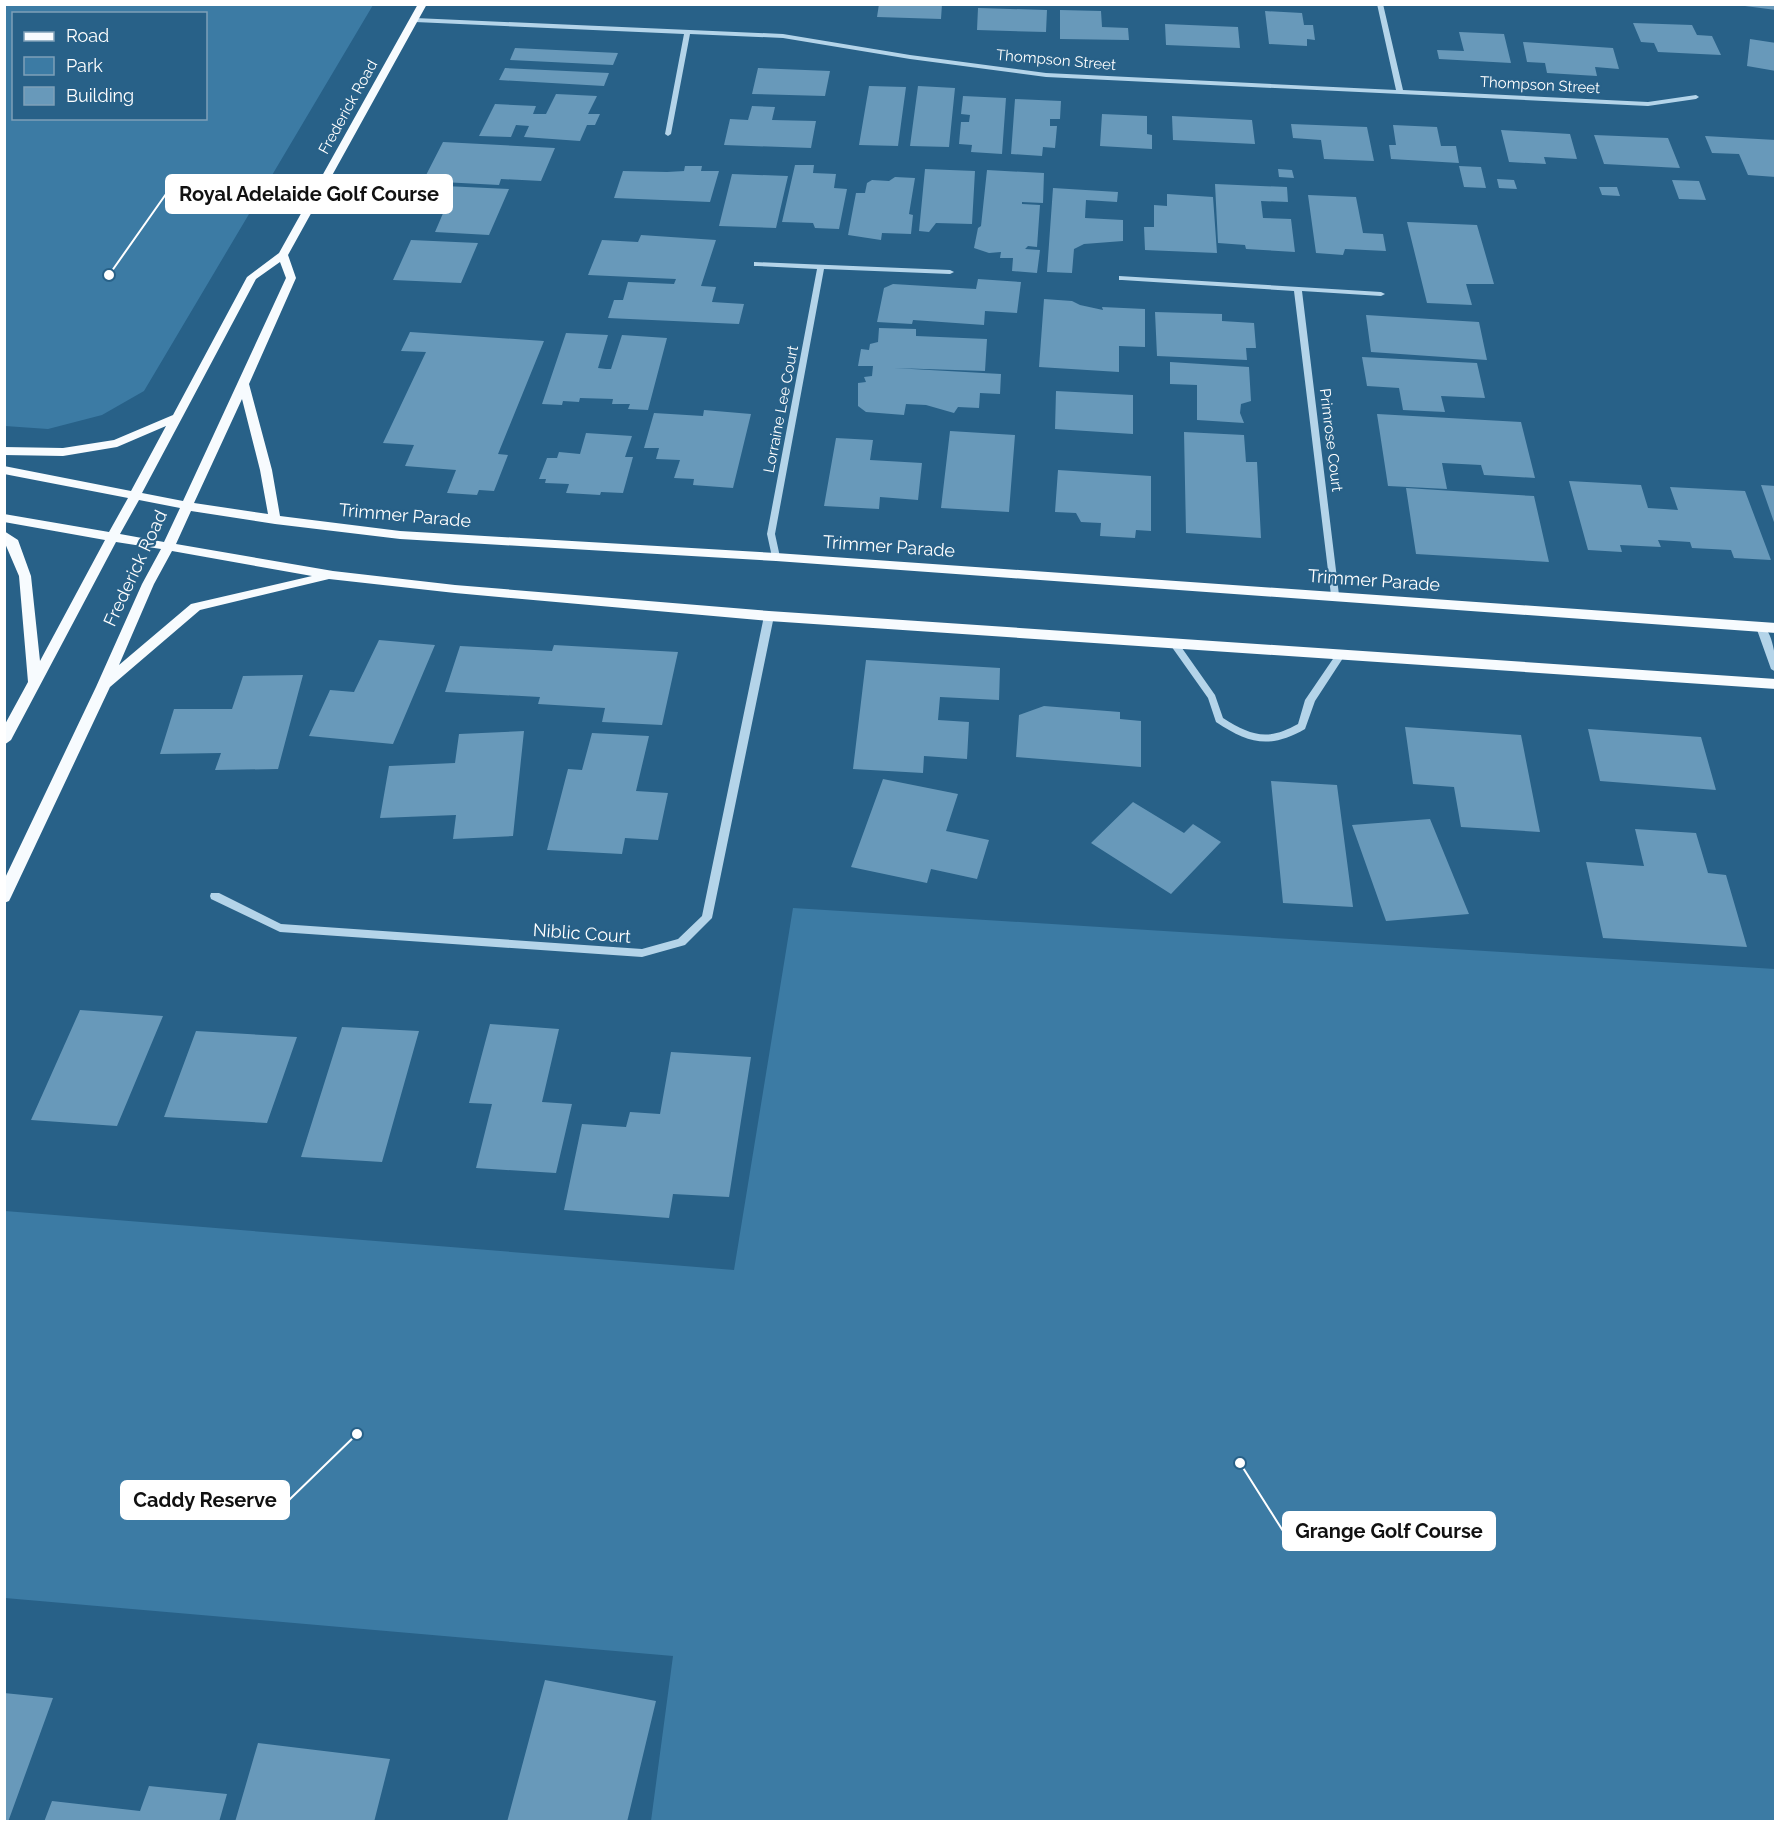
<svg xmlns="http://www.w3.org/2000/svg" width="1780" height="1826" font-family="Raleway,sans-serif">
<rect width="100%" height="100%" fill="#286188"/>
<!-- green -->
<path fill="#3c7ba4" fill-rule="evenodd" d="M4 5H373L144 391 102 415 48 429 5 426ZM14 14H206V118H14Z
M793 908 1775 969V1821H651L673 1656 5 1598V1211L734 1270Z"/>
<!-- building -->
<path fill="#6899ba" d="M879 4H942L941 19 877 17Z
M1745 4H1776V10L1745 6Z
M978 8 1047 10 1046 32 977 30Z
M1060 10 1101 11 1102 27 1128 28 1129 40 1060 39Z
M1265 11 1302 13 1304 25H1313L1315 40 1307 39V46L1269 44Z
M1633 23 1692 25 1697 35 1712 36 1721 55 1658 52 1654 43 1641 42Z
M1165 24 1238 27 1240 48 1166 45Z
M1459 32 1504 34 1511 63 1439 59 1437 50 1464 51Z
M1750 39 1776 43V71L1747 66Z
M1523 42 1613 48 1619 69 1595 67 1597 76 1547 73 1545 63 1527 62Z
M515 48 618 53 613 65 510 60Z
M505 68 609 73 604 86 499 80Z
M758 68 830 71 825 96 752 94Z
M869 86 906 87 898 146 859 145Z
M918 86 955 88 949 147 910 146Z
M556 94 597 96 588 114H600L595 125H587L580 141 524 137 529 126 516 125 511 137 479 136 495 104 536 106 533 114H546Z
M963 96 1006 98 1002 154 971 152 972 145 959 144 961 122H969L970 115 961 114Z
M1015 99 1061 101 1060 119H1050V126H1057L1055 148 1043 147 1042 156 1011 154Z
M752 106 775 107 772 120 816 121 811 148 724 145 730 119 748 120Z
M1102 114 1147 116V134L1152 135V149L1100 146Z
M1172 116 1252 120 1255 144 1173 140Z
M1291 124 1367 127 1374 161 1324 159 1321 140 1293 138Z
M1393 125 1437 127 1441 146H1456L1459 163 1391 159 1389 145H1396Z
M1501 130 1570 134 1577 159 1544 157 1546 164 1509 162Z
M1594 135 1668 138 1680 168 1604 164Z
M1705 136 1776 140V177L1748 175 1739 154 1712 153Z
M443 142 555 148 541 181 501 179 499 185 423 181Z
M795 165H814L813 173 836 174 834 188 847 189 839 229 815 228 813 223 782 222Z
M685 166H702L701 171H719L710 202 614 198 623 171 667 172 684 171Z
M1459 166 1481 167 1486 188 1464 187Z
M925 169 975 171 972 224 936 223 929 232 919 231Z
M1278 169 1292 170 1294 178 1279 177Z
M987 170 1044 173 1043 203 1022 202V204L1040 205 1037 247 1028 246 1025 249 1040 250 1037 273 1012 271 1013 258H1000L1001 252 989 253 974 248 978 228 981 226Z
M732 174 788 176 776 228 719 226Z
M895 177 915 178 909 214 913 215 911 234 882 233 881 240 848 235 856 193H865L867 183 872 180 889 181Z
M1497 179 1514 180 1517 189 1499 188Z
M1672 180 1699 181 1706 200 1679 199Z
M1215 184 1287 187 1288 202 1261 201 1263 218 1291 219 1295 252 1246 249 1245 245 1218 243Z
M423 185 509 189 489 235 435 232 444 211 411 210Z
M1599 187H1617L1620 196 1602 195Z
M1053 188 1118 192 1117 202 1086 200 1085 218 1123 220V241L1084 244 1074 249 1072 273 1047 272Z
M1167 194 1213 197 1217 253 1145 250 1144 227H1154V205L1167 206Z
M1308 195 1356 197 1363 233 1383 234 1386 251 1345 249 1343 255 1316 253Z
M1407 222 1477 225 1494 284H1466L1472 305 1427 303Z
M641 235 716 240 701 286 716 287 712 302 744 304 739 324 608 318 614 300H623L628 282 674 284 676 279 588 275 602 240 638 242Z
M411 240 478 243 461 283 393 280Z
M978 279 1021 282 1017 313 985 311 984 325 913 320 912 324 877 322 884 288 893 284 976 289Z
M1044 299 1072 301 1080 305 1103 310 1102 307 1145 309V347L1119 346V372L1039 367Z
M1155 312 1222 314V321L1254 323 1256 348H1246L1247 360 1157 356Z
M1366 315 1479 322 1487 360 1371 352Z
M879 328 916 329V336L987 339 985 371 894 368 1001 374 1000 394 980 393 979 408 958 407 954 413 926 405 906 404 904 415 866 412 858 406V383L866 382 864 377 872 376 873 366H858L861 349 869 350 870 344 878 342Z
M410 332 544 341 498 454 508 455 494 491 479 490 477 495 447 493 456 470 405 466 414 445 383 443 426 352 401 351Z
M566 333 608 335 598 368 606 369H611L622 335 667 338 648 410 628 409 630 404H612L613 399 580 398 579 402 563 401 562 405 542 404Z
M1362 357 1477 363 1485 398 1441 396 1445 412 1403 410 1399 388 1367 386Z
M1170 362 1249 367 1251 401 1241 404 1240 413 1244 423 1197 420V385L1170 384Z
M1056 391 1133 395V434L1055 429Z
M704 410 751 414 733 488 693 485 694 479 674 478 680 460 656 459 659 448H644L654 413 703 416Z
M1377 414 1521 422 1535 478 1484 475 1481 465 1442 463 1447 489 1388 486Z
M950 431 1015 435 1009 512 941 508Z
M1184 432 1244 435 1246 462H1257L1261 538 1186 533Z
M586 433 632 436 625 457H633L623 493 601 492 600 495 566 493 569 484 545 483 546 479H539L547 458H557L559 452 580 454Z
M836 438 873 440 870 460 922 463 918 500 880 497 879 509 824 506Z
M1058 470 1151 476V531L1136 530 1135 538 1100 536 1101 523 1081 522 1076 513 1055 512Z
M1569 481 1641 485 1648 508 1664 509 1678 510 1670 487 1745 491 1771 560 1734 558 1731 550 1692 548 1690 542 1658 540 1661 547 1620 545 1622 552 1588 550Z
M1761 485 1776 486V525H1775Z
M1406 488 1534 496 1549 562 1416 554Z
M379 640 435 645 393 744 309 736 330 690 354 692Z
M554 645 678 652 662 725 602 722 605 708 538 704 540 697 445 692 460 646 552 651Z
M866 660 1000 668 999 700 940 697 938 720 969 722 967 759 924 756 923 773 853 769Z
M303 675 278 769 215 770 221 753 160 754 174 709H232L243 676Z
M1044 706 1120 712V719L1141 721V767L1016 757 1019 715Z
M1405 727 1521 735 1540 832 1461 827 1454 787 1413 784Z
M1588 729 1701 737 1716 790 1600 781Z
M524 731 513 836 453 839 456 815 380 818 389 766 455 763 459 734Z
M592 733 649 736 636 791 668 793 658 840 625 838 622 854 547 850 568 769 582 770Z
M883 779 958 794 946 831 989 840 977 879 931 869 927 883 851 867Z
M1271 781 1337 785 1353 907 1283 903Z
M1133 802 1184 833 1193 824 1221 842 1171 894 1091 843Z
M1430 819 1469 914 1386 921 1352 825Z
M1635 829 1696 833 1708 873 1726 875 1747 947 1603 938 1586 862 1644 866Z
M80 1010 163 1016 117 1126 31 1120Z
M490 1024 559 1029 542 1102 572 1104 556 1173 476 1168 492 1104 469 1103Z
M342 1027 419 1031 382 1162 301 1157Z
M196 1031 297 1037 267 1123 164 1117Z
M671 1052 751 1057 729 1197 673 1194 669 1218 564 1210 582 1124 626 1127 630 1112 660 1114Z
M545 1680 656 1701 627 1822H507Z
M4 1693 53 1698 8 1822H4Z
M258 1743 390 1759 374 1822H235Z
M149 1786 227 1794 219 1822H44L52 1801 140 1811Z"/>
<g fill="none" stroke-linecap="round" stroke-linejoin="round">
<!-- minor -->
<path fill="#b4d4e9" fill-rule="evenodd" d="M1377 4H1383L1403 90 1648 102 1696 95 1699 97 1696 99 1648 106 1046 77 910 59 783 38 690 34 671 134 668 136 665 134 684 34 415 22 412 20 415 18 783 34 910 55 1046 73 1396 90Z
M754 262 950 270 954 272 950 274 824 269 775 534 780 557 776 560 772 557 767 534 817 269 757 266H754Z
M1119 276 1381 292 1385 294 1381 296 1302 291 1339 595 1338 597H1332L1331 595 1294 291 1122 280H1119Z
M769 613 774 616 712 918 685 945 642 957 280 932 211 899 210 896 211 893H219L281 924 642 949 678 939 702 916 764 616Z
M1761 624C1773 631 1776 659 1776 672L1771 669 1756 627Z
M1174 640 1177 641 1215 695 1223 718C1251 736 1268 741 1298 724L1305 700 1337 653 1340 652 1345 655 1315 701 1305 729C1270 749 1249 744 1216 722L1208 698 1169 643Z"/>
<!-- major -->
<path fill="#f7fbfe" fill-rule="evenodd" d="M418 4H427L288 255 296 278 249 384 272 470 280 516 400 531 776 553 1776 623V633L776 561 400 539 275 524 191 511 176 544 333 571 455 585 769 611 1776 679V689L769 621 455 593 329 579 200 610 110 687 11 897 9 901 4 903V880L96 687 142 584 161 549 116 542 11 740 4 745V726L28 682 19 576 4 541V531L18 540 31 576 40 661 105 540 4 522V514L109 532 128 498 4 474V466L131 491 166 426 117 447 63 456 4 455V447L63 448 114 440 173 415 247 277 279 253ZM280 262 286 278 183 501 142 493 256 279ZM242 399 260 470 268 514 194 503ZM139 500 180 508 164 542 120 534ZM172 551 312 576 191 604 119 665 154 584Z"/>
</g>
<g text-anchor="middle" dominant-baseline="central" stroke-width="4.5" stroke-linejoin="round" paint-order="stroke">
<!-- far-street labels -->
<g font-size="15" fill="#fff" stroke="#286188">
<text transform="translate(1056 60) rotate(5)">Thompson Street</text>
<text transform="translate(1540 85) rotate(3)">Thompson Street</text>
<text transform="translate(348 107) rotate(-61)">Frederick Road</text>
<text transform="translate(781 409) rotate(-79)">Lorraine Lee Court</text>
<text transform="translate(1331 440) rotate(83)">Primrose Court</text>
</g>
<!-- street labels -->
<g font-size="18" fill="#fff" stroke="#286188">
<text transform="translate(405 515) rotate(5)">Trimmer Parade</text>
<text transform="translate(889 546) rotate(4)">Trimmer Parade</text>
<text transform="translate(135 568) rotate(-65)">Frederick Road</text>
<text transform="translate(1374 580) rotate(4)">Trimmer Parade</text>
<text transform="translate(582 933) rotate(4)">Niblic Court</text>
</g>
</g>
<!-- callouts -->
<path fill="none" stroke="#fff" stroke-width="2" d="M109 275L166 194M357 1434L289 1500M1240 1463L1283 1531"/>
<g fill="#fff" stroke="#286188" stroke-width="2">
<circle cx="109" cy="275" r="6"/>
<circle cx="357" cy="1434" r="6"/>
<circle cx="1240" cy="1463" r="6"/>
</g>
<g fill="#fff" stroke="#fff" stroke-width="2">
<rect x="166" y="175" width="286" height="38" rx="6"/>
<rect x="121" y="1481" width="168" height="38" rx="6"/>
<rect x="1283" y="1512" width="212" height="38" rx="6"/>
</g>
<g font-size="20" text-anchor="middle" font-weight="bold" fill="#111">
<text x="309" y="201">Royal Adelaide Golf Course</text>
<text x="205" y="1507">Caddy Reserve</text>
<text x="1389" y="1538">Grange Golf Course</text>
</g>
<!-- border -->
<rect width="1780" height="1826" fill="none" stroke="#ffffff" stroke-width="12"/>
<!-- legend -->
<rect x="12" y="12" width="195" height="108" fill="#286188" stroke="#7ea0b8" stroke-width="1.5"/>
<rect x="24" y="32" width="30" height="9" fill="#f7fbfe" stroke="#7ea0b8" stroke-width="1.5"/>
<text x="66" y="42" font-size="18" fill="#ffffff">Road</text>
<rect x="24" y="57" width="30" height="18" fill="#3c7ba4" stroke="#7ea0b8" stroke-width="1.5"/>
<text x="66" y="72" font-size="18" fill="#ffffff">Park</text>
<rect x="24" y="87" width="30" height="18" fill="#6899ba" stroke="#7ea0b8" stroke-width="1.5"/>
<text x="66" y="102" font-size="18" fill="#ffffff">Building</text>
</svg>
